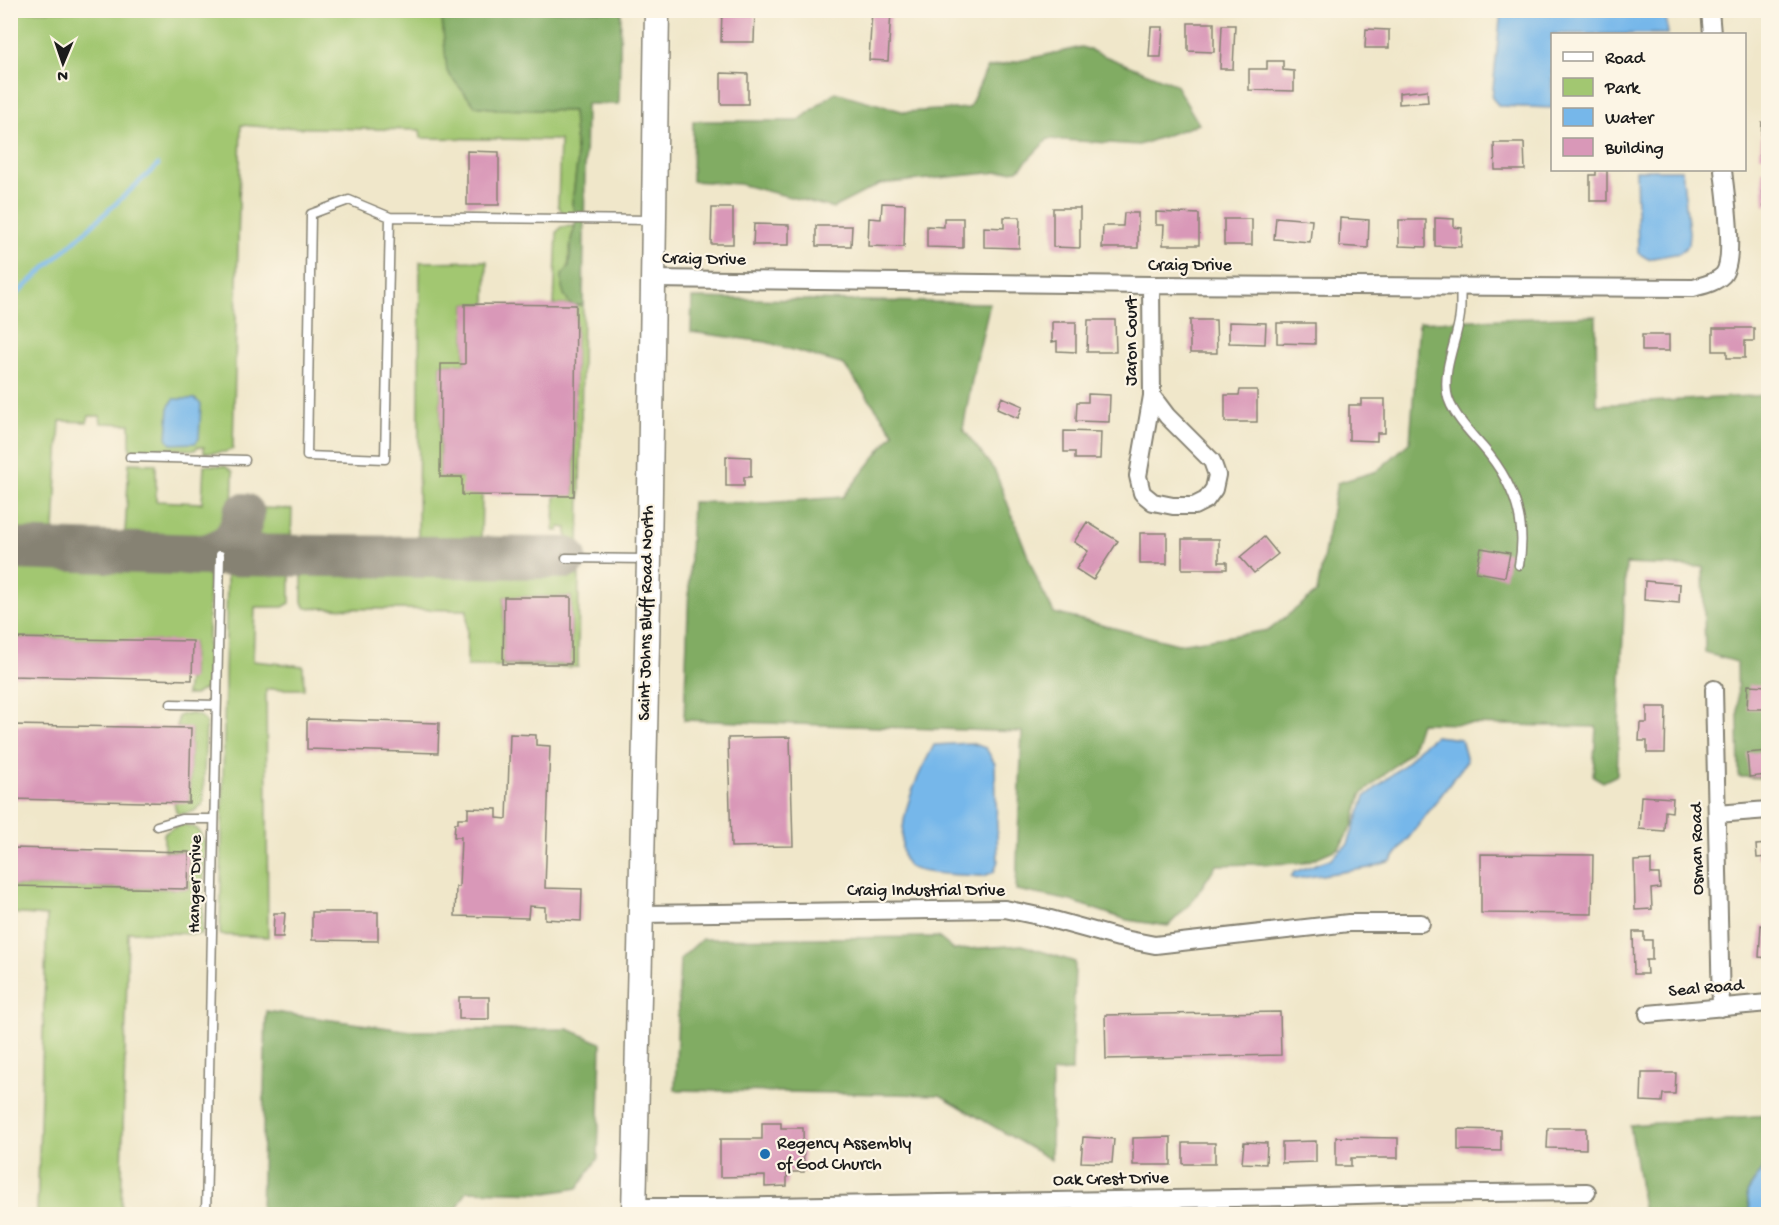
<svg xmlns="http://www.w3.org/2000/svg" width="1779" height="1225" font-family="'Gochi Hand',sans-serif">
<rect width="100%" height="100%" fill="#fcf5e5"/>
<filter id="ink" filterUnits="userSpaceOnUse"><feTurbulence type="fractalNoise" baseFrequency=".0167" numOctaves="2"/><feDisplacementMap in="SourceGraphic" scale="12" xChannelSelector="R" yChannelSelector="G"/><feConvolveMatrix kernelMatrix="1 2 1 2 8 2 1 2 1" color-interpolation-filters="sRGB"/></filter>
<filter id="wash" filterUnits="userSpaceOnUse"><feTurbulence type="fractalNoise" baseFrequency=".008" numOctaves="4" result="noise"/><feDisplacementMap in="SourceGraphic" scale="24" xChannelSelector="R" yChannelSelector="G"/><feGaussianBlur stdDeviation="1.35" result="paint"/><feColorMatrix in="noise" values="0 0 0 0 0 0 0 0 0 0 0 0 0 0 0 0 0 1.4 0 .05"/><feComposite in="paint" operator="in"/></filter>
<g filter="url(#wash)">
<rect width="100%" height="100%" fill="#f0e7ca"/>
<!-- green -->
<path fill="#a2c771" stroke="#5f7246" stroke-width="1.5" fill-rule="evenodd" d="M11 11H444L442 20 475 106 498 109 573 111 577 164 572 204 576 215 563 214 558 205 560 140 421 138 420 130 266 127 241 125 233 449 225 452 204 453V447H197L195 450 157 448 156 451 130 450V424L101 423 100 416H89L87 422 60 421 54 529 43 538 11 537Z
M575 226 571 240 565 297 571 305H554L557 232 561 227Z
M487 261 486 304H465V364H441L440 477H462L482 495 481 543H418L420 262Z
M576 305H583L579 551H566L560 543V540H567V528L559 527V531H554L555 495H574Z
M129 463 156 464V501L202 503 204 465 225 466 233 472C233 502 233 532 199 543L134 540 125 533Z
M259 508 292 509 291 541 289 542H257L256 512Z
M566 564H579L578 667 467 666V610L306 608 302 602V577L309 568 555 570 559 565ZM504 597H571V664H503Z
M11 565 206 569 209 575 207 688 194 695H186L188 679H192L193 642 11 638Z
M234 568H284L290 574V603L283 607H255L253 661 303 666 304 689H266L268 937 220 935 227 576Z
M182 714C192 714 200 713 206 723L203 802C197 812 190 813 179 814L176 812 174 802H189L191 729 177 728 178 717Z
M181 825C196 825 198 829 205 842L202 934 128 932 121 1214H37L47 916 11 913 10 886 188 889 189 852 164 851V834L171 829Z"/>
<!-- forest -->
<path fill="#81ac63" stroke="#4e6440" stroke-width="1.5" d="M444 11H621L619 104H586L583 305H571L565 297 562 288V275L569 267 571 240 575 226 576 215 572 204 577 164 573 111 498 109 475 106 447 72 442 20Z
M1082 47 1175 84 1199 124 1139 145 1048 139 1018 170 880 184 833 208 739 184 692 181 693 121H798L835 92 905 112 969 108 987 68Z
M692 298 990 303 972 380 963 429 995 471 1038 582 1054 613 1178 644 1269 630 1317 592 1337 483 1377 471 1410 442 1419 322 1596 316 1597 405 1768 395V778L1739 777 1737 662 1705 653 1703 567 1626 564 1617 775 1603 782 1593 776 1596 727 1420 723 1411 751 1361 795 1353 825 1339 848 1304 863 1216 865 1192 902 1168 926 1127 920 1071 901 1016 890 1022 732 684 720 692 502 765 503 843 497 894 433 844 365 766 342 691 332Z
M938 937 954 950 1022 945 1075 962 1072 1071 1052 1072 1051 1160 940 1095 675 1090 680 959 702 939Z
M266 1011 411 1031 568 1029 601 1043 598 1158 578 1188 547 1193 467 1191 454 1214H261Z
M1768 1115V1163H1766L1747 1193 1750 1214H1644L1630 1125Z"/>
<!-- water -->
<path fill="#76b7ea" stroke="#496a83" stroke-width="1.5" d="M1655 10 1666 18 1668 34H1552V108L1499 106 1492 98 1501 11Z
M1636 170H1682L1689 232 1688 245 1680 253 1648 259 1638 253Z
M174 399H195L201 404 199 439 195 443 171 444 167 439 169 406Z
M1435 736 1461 739 1467 761 1391 861 1369 868 1295 879 1291 877 1294 872 1330 859 1348 844 1365 797 1407 762 1418 749Z
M971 743 986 748 995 764 998 861 994 872 984 876C969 875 921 875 910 867 903 862 903 855 902 847 901 809 917 777 934 745Z
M1766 1163H1768V1214H1750L1747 1193Z"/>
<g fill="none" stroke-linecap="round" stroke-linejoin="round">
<!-- stream -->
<path stroke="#76b7ea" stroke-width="4.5" d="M10 300 158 165"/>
<!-- taxiway -->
<path stroke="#868273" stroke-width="42" d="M10 549 205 555 566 558
M205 555C230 548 238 539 244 514"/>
</g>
<g id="blocks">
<!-- building -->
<path fill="#d998b8" d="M722 10H755L754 42H721Z
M872 10 891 11 888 61 869 60Z
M1188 23H1214V52L1188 51Z
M1222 25H1235L1233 69H1220Z
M1151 27H1163L1161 57H1149Z
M1366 29 1389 30V48H1365Z
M1267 61H1283V70L1294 71V91L1249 90V69H1267Z
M721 73 748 74V104H721Z
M1427 90 1428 102 1399 104V93Z
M1762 122H1768V156H1760Z
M1494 143H1524L1525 170H1495Z
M467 151 499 152V205H467Z
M1596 170H1607V201H1590V175H1596Z
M1762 171H1768V205L1764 206Z
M882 203 905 204 904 247 868 246 869 218 881 219Z
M712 208H733V244H711Z
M1053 208H1080V248L1053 247Z
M1156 212 1199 214V245H1163L1164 225H1156Z
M1124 213H1138V248H1102L1103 226H1123Z
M1004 217H1020L1019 248 984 247V227L1004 228Z
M1276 217 1312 220 1310 242 1274 239Z
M944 218H963V248L927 247V226L944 227Z
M1340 218 1369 220 1368 248 1339 246Z
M1435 218 1454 219V227L1462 228 1461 247 1435 246Z
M1224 219H1252V245H1224Z
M1399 220H1426V247L1399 246Z
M754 224 789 225V245H753Z
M816 226H852L851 246H816Z
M465 304 576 305 574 496 462 495V477H440L441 364H465Z
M1088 320H1115L1116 352H1087Z
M1190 320H1216L1217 353H1190Z
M1052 322H1076V352L1057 351V341L1052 342Z
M1229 322 1266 323 1265 344 1229 343Z
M1277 323H1315V344L1277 343Z
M1713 328H1754V341H1745V358H1727V351H1713Z
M1642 335H1669V351H1642Z
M1240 390H1257V422H1225V395H1239Z
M1088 394 1110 395 1109 422 1076 421 1077 402H1088Z
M1002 397 1023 406 1018 418 997 409Z
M1361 399H1385V433H1377V441L1349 440V405H1361Z
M1064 431 1101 432 1100 459H1075V452H1064Z
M726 456 751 457V477H744V486H726Z
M1087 522 1118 541 1093 580 1076 569 1088 551 1074 542Z
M1140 533H1167V564H1140Z
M1264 537 1278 554 1254 573 1240 557Z
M1182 539H1219V562H1227V569H1182Z
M1481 548 1510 553 1505 577 1476 572Z
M1645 581 1680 584 1679 603 1644 600Z
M504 597H571V664H503Z
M10 638 193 641 192 680 10 676Z
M1748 685 1768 686V709H1747Z
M1647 707H1666L1665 753H1647V741H1639L1640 723H1647Z
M307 719 439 723 438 753 307 749Z
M10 725 191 728 189 803 10 799Z
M510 734 536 735V745L550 746 545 888 582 889 581 921 545 919V907L529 906 528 918 455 916 456 887H459L461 837H454L455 823H458V818H468V808L497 809V818L507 819Z
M790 737 793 846 731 847 728 738Z
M1768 751V775L1749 777 1747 753Z
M1641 796 1673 798 1672 812 1665 811 1664 831 1639 829Z
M1768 844V857L1757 858 1756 845Z
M10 848 189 852 188 889 10 886Z
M1481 854 1593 855 1592 914 1481 913Z
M1651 860V874H1659L1660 888 1651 889 1652 909 1635 910 1634 861Z
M312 912H378V941L312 940Z
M274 913H285L283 937H273Z
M1761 925 1768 926V958L1759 957Z
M1633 932H1644V940H1652V960H1646L1647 974H1634Z
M459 997H489V1019H459Z
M1280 1012 1281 1055 1106 1059 1105 1015Z
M1642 1073H1676L1675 1094H1663L1662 1102 1641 1101Z
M762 1123H781V1128H803L804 1172H787V1186L765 1187V1176L720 1177V1139H762Z
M1548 1128H1586V1149L1547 1148Z
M1458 1129 1501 1130V1151L1458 1150Z
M1083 1137 1114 1139 1112 1163 1081 1162Z
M1171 1137V1165H1133V1138Z
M1336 1137 1398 1138V1158H1351V1166H1336Z
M1316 1141V1162L1282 1163V1142Z
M1244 1142 1267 1143 1266 1164 1242 1163Z
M1183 1143H1215V1164H1183Z"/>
</g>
</g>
<g filter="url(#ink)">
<use href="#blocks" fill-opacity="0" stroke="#868273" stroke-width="1.5"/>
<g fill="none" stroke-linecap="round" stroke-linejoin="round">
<defs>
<path id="lane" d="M390 217 385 459 307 456 311 214 349 200 390 217 653 220
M1461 287C1460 296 1461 306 1460 315 1457 341 1443 367 1447 393 1449 410 1470 433 1482 446 1512 480 1528 519 1519 565
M130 457 245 460
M566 558 646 559
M171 704 216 705
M157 826 181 819H214
M206 1214 220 555"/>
<path id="street" d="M1710 10 1712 34
M652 279 1151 285 1693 288C1704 285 1715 283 1723 275 1736 260 1725 191 1723 170
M1151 285 1152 396 1138 476 1142 493 1153 502 1173 506H1194L1206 500 1214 489 1217 475 1212 461 1167 416 1152 396
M1714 689 1721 1008
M1717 814 1768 810
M641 914 1005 909 1043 917 1119 938 1155 945 1349 923H1421
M1648 1014 1768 1003
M635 1207H710L1289 1197 1391 1194 1587 1192"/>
<path id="secondary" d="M634 1214 649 559 657 10"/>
</defs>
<!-- lane casing -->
<use href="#lane" stroke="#868273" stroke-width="11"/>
<!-- street casing -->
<use href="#street" stroke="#868273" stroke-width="20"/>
<!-- secondary casing -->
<use href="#secondary" stroke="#868273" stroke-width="27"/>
<!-- lane -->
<use href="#lane" stroke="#fff" stroke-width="8"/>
<!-- street -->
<use href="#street" stroke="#fff" stroke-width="16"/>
<!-- secondary -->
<use href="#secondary" stroke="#fff" stroke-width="24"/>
</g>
</g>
<!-- markers -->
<circle fill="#1f6fb2" stroke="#fcf5e5" stroke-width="2" cx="765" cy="1154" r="6"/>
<g text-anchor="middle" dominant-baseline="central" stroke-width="4.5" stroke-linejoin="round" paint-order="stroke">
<!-- street labels -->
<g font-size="18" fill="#1c1c1c" stroke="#fcf5e5">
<text transform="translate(704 260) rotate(1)">Craig Drive</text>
<text x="1190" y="266">Craig Drive</text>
<text transform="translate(1132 341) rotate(-90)">Jaron Court</text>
<text transform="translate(647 613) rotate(-89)">Saint Johns Bluff Road North</text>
<text transform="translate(1698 849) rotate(-91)">Osman Road</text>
<text transform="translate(196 884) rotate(-89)">Hanger Drive</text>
<text x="926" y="891">Craig Industrial Drive</text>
<text transform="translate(1706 989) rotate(-5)">Seal Road</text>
<text transform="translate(1111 1180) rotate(-1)">Oak Crest Drive</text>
</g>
<!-- poi labels -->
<g font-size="18" fill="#1c1c1c" stroke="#fcf5e5" text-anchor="start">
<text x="777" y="1144">Regency Assembly<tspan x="777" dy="21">of God Church</tspan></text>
</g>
</g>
<!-- margin -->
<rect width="1779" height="1225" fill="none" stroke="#fcf5e5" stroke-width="36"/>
<!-- legend -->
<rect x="1551" y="33" width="195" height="138" fill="#fcf5e5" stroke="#a29e95" stroke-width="1.5"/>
<rect x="1563" y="52" width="30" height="9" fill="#ffffff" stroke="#a29e95" stroke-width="1.5"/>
<text x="1605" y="63" font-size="18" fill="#1c1c1c">Road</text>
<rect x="1563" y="78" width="30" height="18" fill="#a2c771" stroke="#a29e95" stroke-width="1.5"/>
<text x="1605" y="93" font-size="18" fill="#1c1c1c">Park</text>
<rect x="1563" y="108" width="30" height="18" fill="#76b7ea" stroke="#a29e95" stroke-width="1.5"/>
<text x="1605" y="123" font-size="18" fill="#1c1c1c">Water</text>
<rect x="1563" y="138" width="30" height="18" fill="#d998b8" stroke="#a29e95" stroke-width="1.5"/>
<text x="1605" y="153" font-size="18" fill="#1c1c1c">Building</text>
<!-- north arrow -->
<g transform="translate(63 63) rotate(182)" stroke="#fcf5e5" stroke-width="4.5" paint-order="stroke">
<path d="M0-4.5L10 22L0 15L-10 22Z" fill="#1c1c1c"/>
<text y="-9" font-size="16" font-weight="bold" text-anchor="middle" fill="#1c1c1c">N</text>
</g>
</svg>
